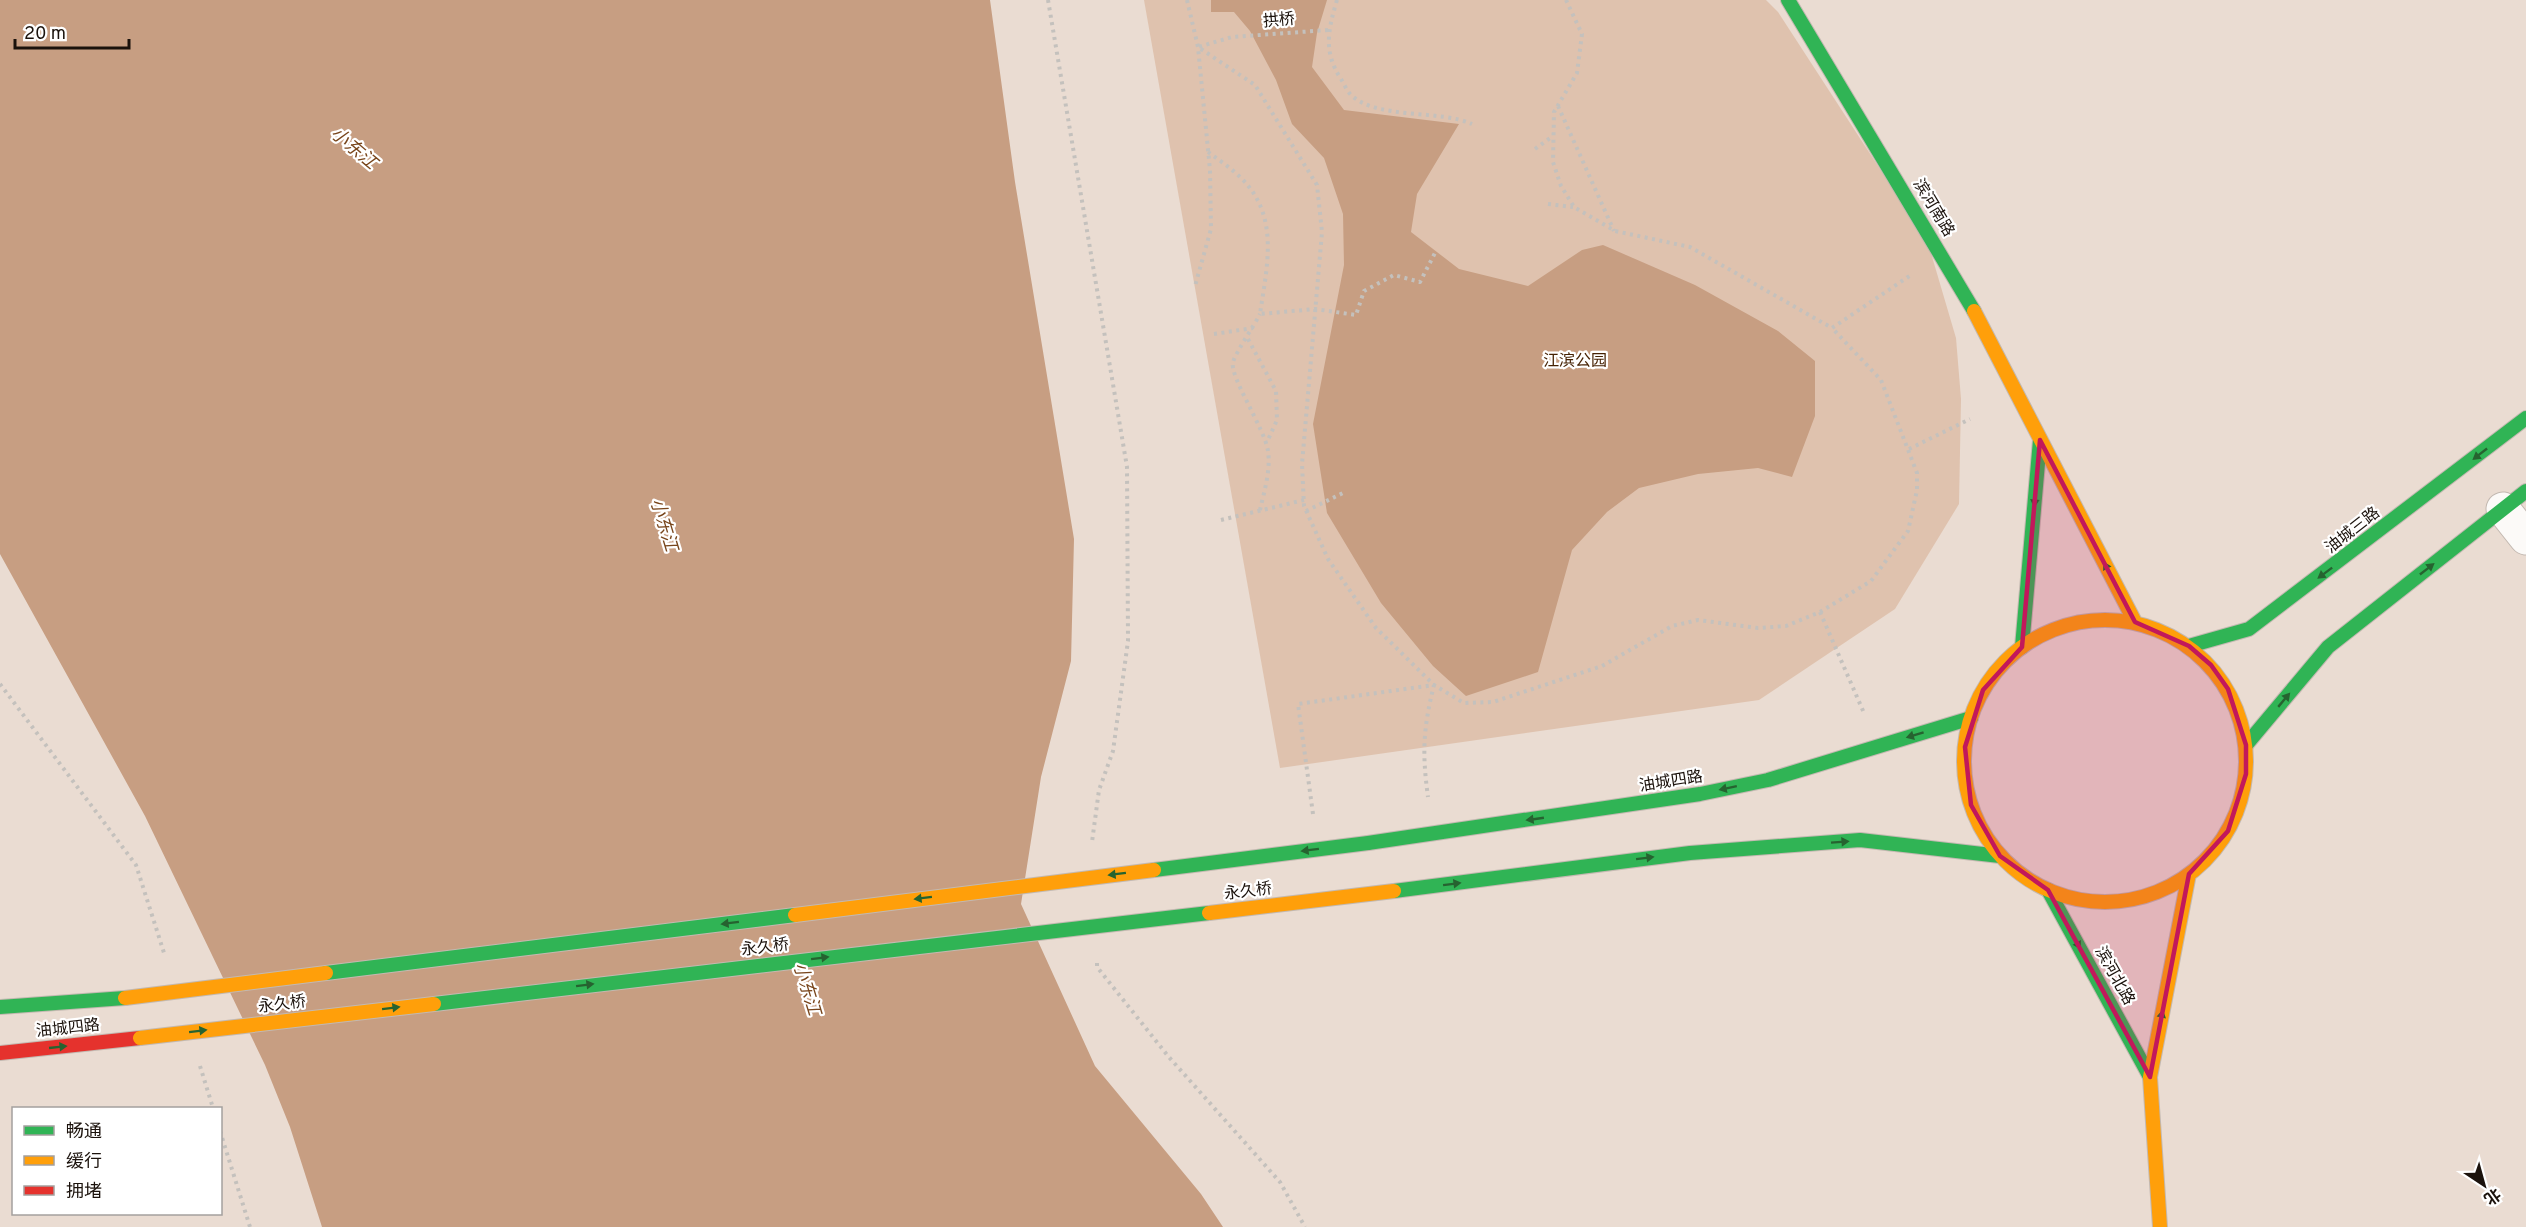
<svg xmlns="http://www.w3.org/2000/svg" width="2526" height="1227" font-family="Overpass,'Noto Sans SC',sans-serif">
<rect width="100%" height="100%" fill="#eadcd2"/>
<!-- green -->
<path fill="#dfc2ae" d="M1144 0H1766L1778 12 1928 243 1956 338 1961 399 1959 504 1895 609 1759 700 1280 768Z"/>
<!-- water -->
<path fill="#c79e82" d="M0 0H990L1015 182 1074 539 1071 661 1041 777 1021 904 1095 1066 1201 1194 1223 1227H322L290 1127 265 1065 145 816 0 554Z
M1211 0H1327L1317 33 1312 67 1344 110 1459 124 1417 194 1411 232 1459 269 1528 286 1582 250 1603 245 1695 285 1778 331 1815 361V416L1792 477 1758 468 1698 474 1639 488 1607 512 1572 550 1538 672 1466 696 1433 666 1381 603 1327 513 1313 424 1344 265 1343 214 1324 158 1292 124 1276 80 1250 31 1234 12H1211Z"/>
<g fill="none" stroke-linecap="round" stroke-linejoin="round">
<defs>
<path id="street" d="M2503 509 2526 538"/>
<path id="fast" d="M1788 0 1974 311
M2189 646 2249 629 2526 418
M2022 647 2040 440
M2246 745 2328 647 2526 491
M1368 843 1700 794 1768 780 1971 718
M2048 890 2150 1077
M1394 891 1690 853 1860 840 2000 856
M0 1007 125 998"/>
<path id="slow" d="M1974 311 2135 622
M1964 761a141 141 0 1 1 282 0a141 141 0 1 1-282 0Z
M2160 1227 2150 1077 2189 874"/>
<path id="jam" d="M0 1053 140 1038"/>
</defs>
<!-- street casing -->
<use href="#street" stroke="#c3b9b1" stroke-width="35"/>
<!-- fast casing -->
<use href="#fast" stroke="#c3b9b1" stroke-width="16"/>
<!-- slow casing -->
<use href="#slow" stroke="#c3b9b1" stroke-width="16"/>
<!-- jam casing -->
<use href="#jam" stroke="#c3b9b1" stroke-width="16"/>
<!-- path -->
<path stroke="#c4c1bd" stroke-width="4" stroke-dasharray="3 4.5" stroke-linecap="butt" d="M1048 0 1127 467 1128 641 1113 751 1099 790 1092 842
M1187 0 1198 47 1210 170 1211 229 1195 286
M1337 0C1328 30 1323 52 1341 79 1344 84 1347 91 1351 95 1378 120 1438 109 1472 124
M1566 0 1582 34 1577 73 1554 112 1553 162 1561 186 1574 207 1615 231 1690 247 1832 328 1911 275
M1328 30 1232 37 1198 47 1255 85 1317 185 1322 232 1302 464 1304 506 1328 559 1376 628 1434 685 1464 703 1493 702 1602 666 1672 626 1698 620 1758 628 1786 626 1820 612 1871 581 1908 531 1917 490V473L1881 380 1832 328
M1558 106 1614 231
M1535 149 1553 136
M1208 152C1219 160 1231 168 1241 178 1280 216 1267 266 1260 314L1315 309 1356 315 1364 291 1394 275 1420 282 1436 251
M1548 204 1573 207
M1214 334 1253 328
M1248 339 1276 391 1277 420 1267 442
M1909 449 1970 419
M1260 510C1264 492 1271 470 1268 451 1265 429 1229 376 1233 362 1238 348 1253 328 1260 314
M1306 511 1343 493
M1221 520 1304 500
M1820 612 1864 713
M0 684 136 865 165 956
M1313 814 1298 704 1434 685C1423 729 1422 753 1428 797
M1097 963V967L1168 1056 1280 1182 1305 1227
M200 1066 213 1108
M220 1131 250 1227"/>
<!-- street -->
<use href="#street" stroke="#fcfaf8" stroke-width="33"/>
<!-- fast -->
<use href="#fast" stroke="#30b455" stroke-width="14"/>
<!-- slow -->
<use href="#slow" stroke="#ff9f0a" stroke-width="14"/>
<!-- jam -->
<use href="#jam" stroke="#e5322d" stroke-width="14"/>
<defs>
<path id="fast-bridge" d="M1154 870 1368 843
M326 973 795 915
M434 1004 1209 913"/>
<path id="slow-bridge" d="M1209 913 1394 891
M795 915 1154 870
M125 998 326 973
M140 1038 434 1004"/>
</defs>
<!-- fast-bridge casing -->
<use href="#fast-bridge" stroke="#c3b9b1" stroke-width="16" stroke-linecap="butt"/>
<!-- slow-bridge casing -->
<use href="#slow-bridge" stroke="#c3b9b1" stroke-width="16" stroke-linecap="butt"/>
<!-- fast-bridge -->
<use href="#fast-bridge" stroke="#30b455" stroke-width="14"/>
<!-- slow-bridge -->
<use href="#slow-bridge" stroke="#ff9f0a" stroke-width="14"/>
</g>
<!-- one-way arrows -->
<defs><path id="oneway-solid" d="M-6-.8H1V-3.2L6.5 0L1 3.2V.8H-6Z" transform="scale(1.5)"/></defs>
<g fill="#266330">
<use href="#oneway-solid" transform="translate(2480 454) rotate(142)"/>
<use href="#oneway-solid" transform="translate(2035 498) rotate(95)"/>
<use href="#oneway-solid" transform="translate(2427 569) rotate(-38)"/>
<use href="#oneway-solid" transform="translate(2108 570) rotate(-118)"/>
<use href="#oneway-solid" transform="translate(2325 573) rotate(143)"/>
<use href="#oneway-solid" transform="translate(2284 700) rotate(-50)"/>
<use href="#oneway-solid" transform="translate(1915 735) rotate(163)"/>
<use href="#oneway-solid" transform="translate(1728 788) rotate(168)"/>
<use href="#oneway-solid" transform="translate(1535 819) rotate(172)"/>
<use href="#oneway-solid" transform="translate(1840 842) rotate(-4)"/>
<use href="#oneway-solid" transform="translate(1310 850) rotate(173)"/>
<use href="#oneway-solid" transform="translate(1645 858) rotate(-7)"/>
<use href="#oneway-solid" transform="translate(1117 874) rotate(173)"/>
<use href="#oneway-solid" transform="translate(1452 884) rotate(-7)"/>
<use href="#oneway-solid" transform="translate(923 898) rotate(173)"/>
<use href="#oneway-solid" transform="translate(730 923) rotate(173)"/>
<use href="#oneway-solid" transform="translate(2076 941) rotate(61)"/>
<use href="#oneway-solid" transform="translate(820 958) rotate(-7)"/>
<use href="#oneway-solid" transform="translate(585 985) rotate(-7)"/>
<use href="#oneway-solid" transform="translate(391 1008) rotate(-7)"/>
<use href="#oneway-solid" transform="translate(2161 1019) rotate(-79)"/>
<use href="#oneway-solid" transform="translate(198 1031) rotate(-7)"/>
<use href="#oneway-solid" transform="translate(58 1047) rotate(-6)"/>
</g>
<!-- marked area -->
<path fill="#c2185b" fill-opacity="0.2" stroke="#c2185b" stroke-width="4.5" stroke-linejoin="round" d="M2040 440 2135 622 2189 646 2211 665 2228 689 2246 745V774L2228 831 2189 874 2150 1077 2048 890 2000 856 1971 805 1965 747 1983 690 2022 647Z"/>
<g text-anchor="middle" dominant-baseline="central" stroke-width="4.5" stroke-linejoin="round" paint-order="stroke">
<!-- street labels -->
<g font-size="16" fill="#1b120c" stroke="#fff">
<text transform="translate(1279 21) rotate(-5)">拱桥</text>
<text transform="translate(1933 208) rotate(59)">滨河南路</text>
<text transform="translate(2353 531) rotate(-38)">油城三路</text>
<text transform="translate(1671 782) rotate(-9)">油城四路</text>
<text transform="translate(1248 892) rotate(-7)">永久桥</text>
<text transform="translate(765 948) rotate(-7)">永久桥</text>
<text transform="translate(2114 976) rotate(61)">滨河北路</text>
<text transform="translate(282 1005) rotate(-7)">永久桥</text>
<text transform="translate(68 1029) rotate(-6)">油城四路</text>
</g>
<!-- park labels -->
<g font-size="16" fill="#462204" stroke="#fff">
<text x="1575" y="362">江滨公园</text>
</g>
<!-- water labels -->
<g font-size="18" font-style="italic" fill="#78451b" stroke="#fff">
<text transform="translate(353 149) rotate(40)">小东江</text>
<text transform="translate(663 525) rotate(73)">小东江</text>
<text transform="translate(806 989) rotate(73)">小东江</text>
</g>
</g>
<!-- legend -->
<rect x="12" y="1107" width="210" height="108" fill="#ffffff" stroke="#a4a09e" stroke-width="1.5"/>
<rect x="24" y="1126" width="30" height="9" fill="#30b455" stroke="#a4a09e" stroke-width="1.5"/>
<text x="66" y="1137" font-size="18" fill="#1b120c">畅通</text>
<rect x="24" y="1156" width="30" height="9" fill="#ff9f0a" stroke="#a4a09e" stroke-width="1.5"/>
<text x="66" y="1167" font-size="18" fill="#1b120c">缓行</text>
<rect x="24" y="1186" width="30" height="9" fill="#e5322d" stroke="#a4a09e" stroke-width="1.5"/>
<text x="66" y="1197" font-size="18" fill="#1b120c">拥堵</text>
<!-- north arrow -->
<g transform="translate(2484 1185) rotate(144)" stroke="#ffffff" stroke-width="4.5" paint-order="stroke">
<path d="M0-4.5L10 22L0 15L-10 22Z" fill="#1b120c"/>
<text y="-9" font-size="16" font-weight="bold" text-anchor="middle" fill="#1b120c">北</text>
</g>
<!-- scale -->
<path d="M15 39v9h114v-9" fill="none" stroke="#1b120c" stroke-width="3"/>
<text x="24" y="39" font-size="18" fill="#1b120c" stroke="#ffffff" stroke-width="4.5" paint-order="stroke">20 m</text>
</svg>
